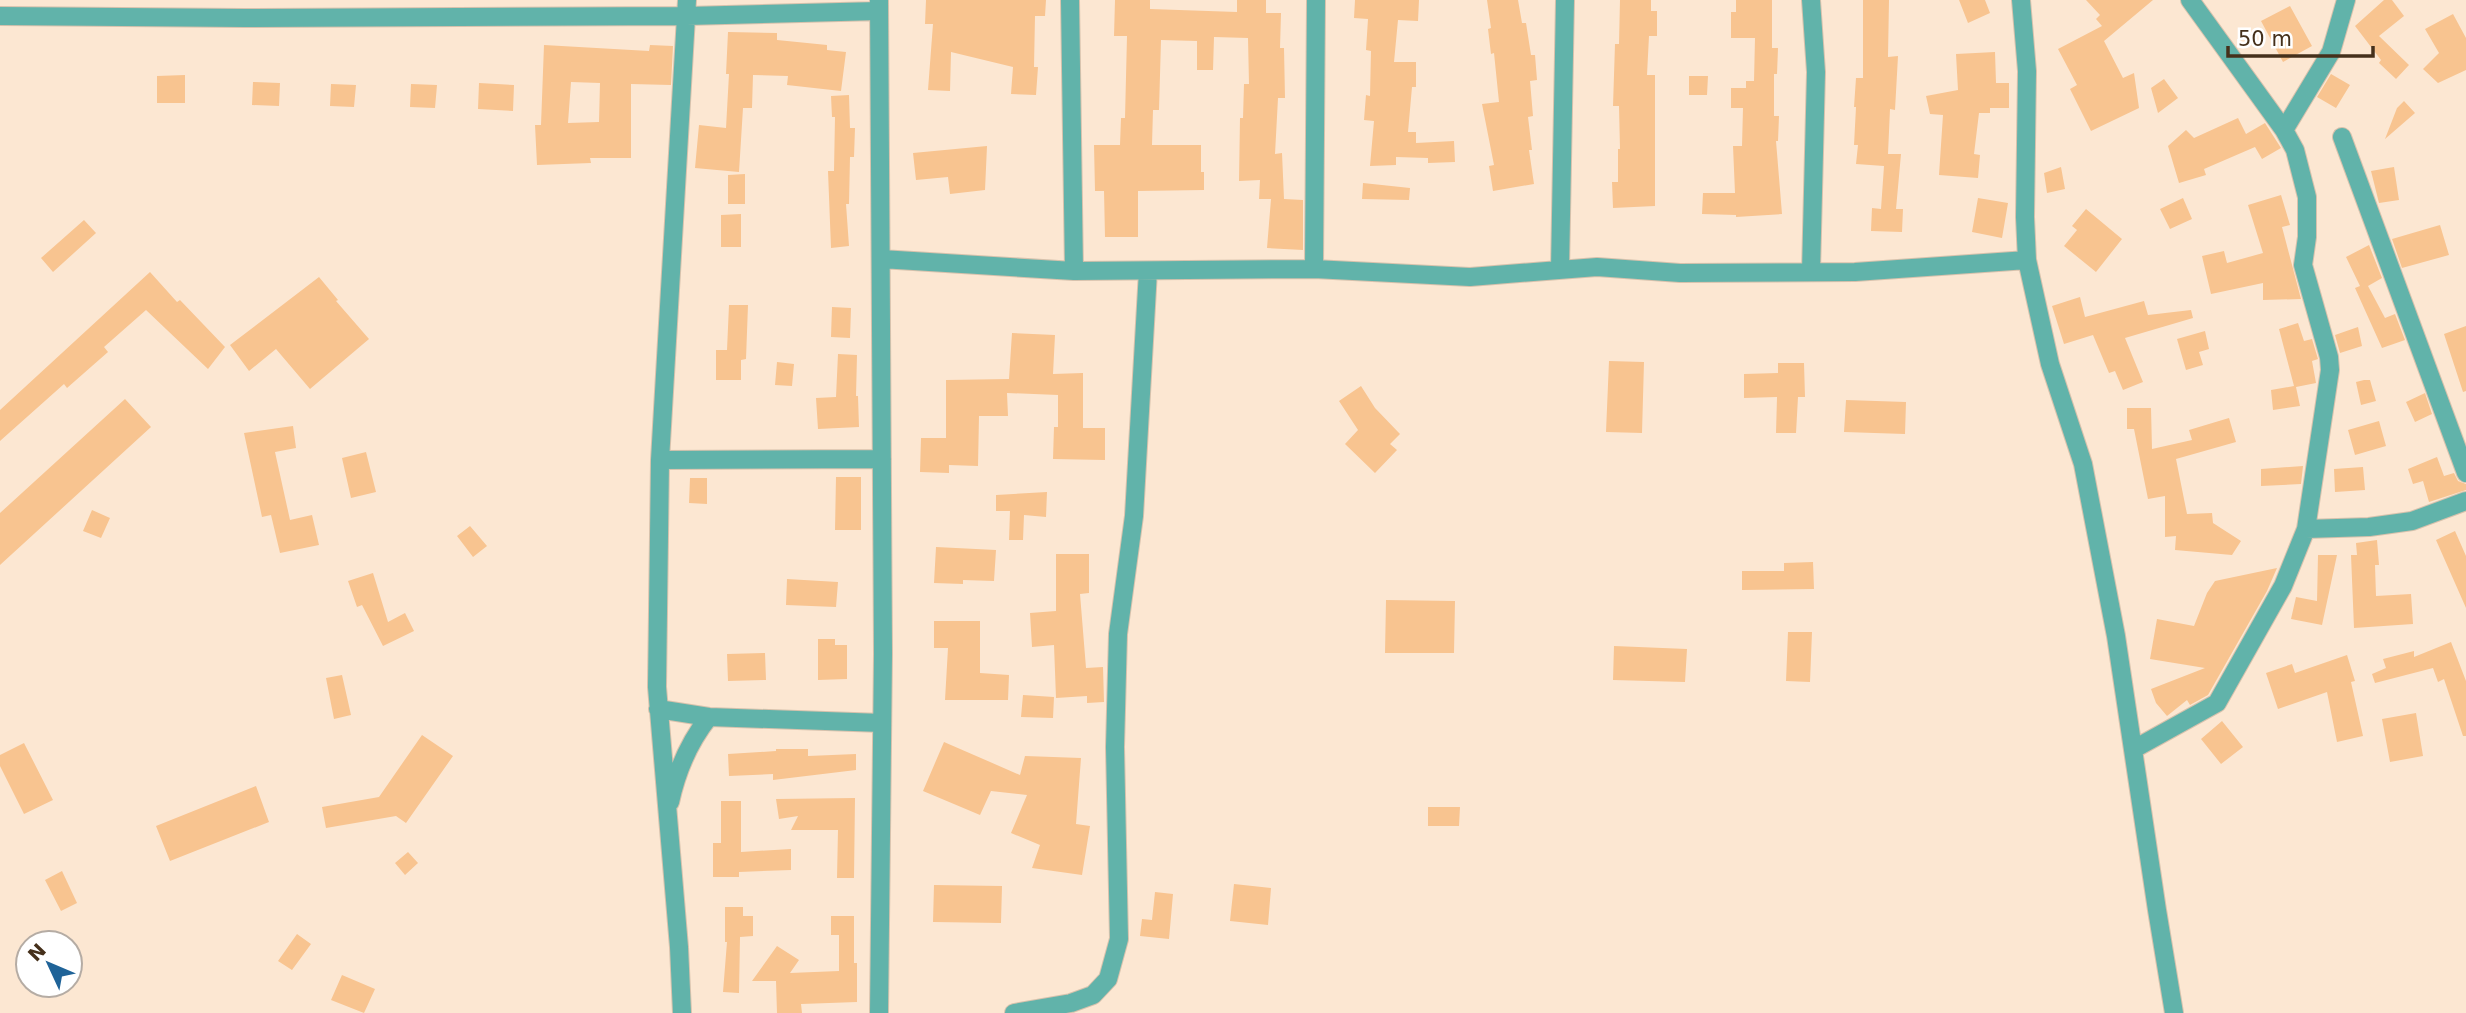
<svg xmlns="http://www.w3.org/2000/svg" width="2466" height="1013" font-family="'DejaVu Sans',sans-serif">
<rect width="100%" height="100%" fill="#fce7d2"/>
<!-- building -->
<path fill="#f8c490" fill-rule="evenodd" d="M926 0H1046L1045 16H1035L1034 67H1038L1036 95 1011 94 1013 67 951 52 950 91 928 90 933 24H925Z
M1115 0H1150V9L1237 12V0H1266V13H1281L1280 48H1284L1285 98H1278L1275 154 1282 153 1284 199 1303 200V250L1267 248 1271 199H1259L1260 180 1239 181 1240 118H1243L1244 84H1249L1248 38 1214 37 1213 70H1197V41L1161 40 1159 110H1153L1152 145H1201V172H1204V190L1138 191V237H1105L1104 191H1095L1094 145H1120L1121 118H1125L1127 36H1114Z
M1355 0H1419L1418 21 1398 20 1394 62H1416V87H1412L1408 132H1416V143L1454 141 1455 162 1428 163V158L1396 157V165L1370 166 1374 121 1364 120 1366 95 1370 96 1371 51 1366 50 1368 19 1354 18Z
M1487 0H1518L1522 23H1526L1531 55H1535L1537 80 1530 81 1533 116 1528 117 1532 150H1529L1534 184 1493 191 1489 166 1494 165 1482 104 1499 102 1494 53 1491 54 1488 29 1491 28Z
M1620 0H1651V11H1657V36H1649L1647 75H1655V206L1613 208 1612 182H1618V149H1620L1619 106H1613L1615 44H1619Z
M1736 0H1772V48H1778L1777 74H1774V116H1779L1778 141H1776L1782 214 1736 217V215L1702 214 1703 193H1735L1733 146H1742L1743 108H1731V88H1746V81H1754L1755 38H1731V12H1736Z
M1863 0H1889L1888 57 1898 56 1895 110 1890 109 1888 154H1901L1896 209H1903L1902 232 1871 231 1872 208 1881 209 1884 166 1856 164 1858 145H1854L1856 107H1854L1856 78H1863Z
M1959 0H1985L1990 13 1968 23Z
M2086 0H2153L2104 41 2123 78 2134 73 2139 108 2091 131 2070 89 2077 85 2058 49 2102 26 2096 19 2100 15Z
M2384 0H2392L2404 16 2379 36 2409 65 2396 79 2379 63 2381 60 2355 26Z
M2290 6 2312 46 2283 62 2261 21Z
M2453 14 2466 38V70L2438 83 2423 69 2439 53 2425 29Z
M728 32 777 33V40L827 45V50L846 52 841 91 787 85 788 76 753 75 752 108H743L739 172 695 168 699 125 726 128 729 74H726Z
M544 45 649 51 650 45 673 46 671 85 631 84V158H590L591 163 537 165 535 125H541ZM571 82 600 83 599 122 568 123Z
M1995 52 1996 83H2009V108H1990V113H1979L1974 154 1980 155 1978 178 1939 175 1943 115 1930 114 1926 96 1958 90 1956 54Z
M2331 74 2350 85 2336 108 2317 97Z
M185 75V103H157V76Z
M1689 76H1708L1707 95H1689Z
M2164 79 2178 98 2158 113 2151 88Z
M253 82 280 83 279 106 252 105Z
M479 83 514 85 513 111 478 109Z
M331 84 356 85 354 107 330 106Z
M411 84 437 85 435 108 410 107Z
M849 95 850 128H855L854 157H850L849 204H846L849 246 831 248 828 171H834L835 117H832L831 96Z
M2404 101 2415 113 2385 139 2397 108Z
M2238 118 2246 134 2265 123 2281 148 2262 159 2255 147 2204 169 2206 175 2179 183 2168 146 2186 130 2194 138Z
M987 146 985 190 950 194 948 177 916 180 913 153Z
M2061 167 2065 189 2047 193 2044 173Z
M2394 167 2399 200 2379 203 2371 171Z
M745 174V204H728V175Z
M1363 183 1410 188 1409 200 1362 199Z
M2281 195 2290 225 2282 227 2301 299 2263 300V283L2211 294 2202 256 2224 251 2227 263 2263 253 2248 205Z
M1978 198 2008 203 2002 238 1972 232Z
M2183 198 2192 219 2170 229 2160 209Z
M2086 209 2122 239 2096 272 2064 246 2077 230 2072 226Z
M741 214V247H721V215Z
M84 220 96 233 53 272 41 258Z
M2440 225 2449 255 2402 268 2392 239Z
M2369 245 2382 278 2368 286 2385 318 2395 314 2405 340 2382 348 2355 288 2360 286 2346 257Z
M150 272 177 302 180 300 225 347 208 369 146 310 104 347 108 352 67 388 64 384 0 441V410Z
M319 277 338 300 336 301 369 339 310 389 276 349 249 371 230 345Z
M2080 297 2085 317 2144 301 2148 315 2191 310 2193 318 2125 338 2143 382 2123 390 2115 371 2109 373 2093 335 2064 344 2052 306Z
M729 305H748L746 359 741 360V380H716V350H727Z
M832 307 851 308 850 338 831 337Z
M2298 323 2304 341 2312 339 2318 359 2312 361 2316 383 2296 387 2300 406 2273 410 2271 390 2294 386 2279 329Z
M2466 326V391L2463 392 2444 334Z
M2358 327 2362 346 2340 353 2335 335Z
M2205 331 2209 349 2199 352 2203 365 2186 370 2177 339Z
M1012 333 1055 335 1053 374 1083 373V428H1105V460L1053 459 1054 427H1058V395L1007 393 1008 416H979L978 466 949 465V473L920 472 921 438H946V380L1009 379Z
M838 354 857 355 856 396H858L859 427 818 429 816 398 836 397Z
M1609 361 1644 362 1642 433 1606 432Z
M777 362 794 364 792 386 775 385Z
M1778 363H1804L1805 397H1798L1796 433H1776L1777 397 1744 398V374L1778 373Z
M2364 380H2370L2376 401 2361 405 2356 382Z
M1361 386 1375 408 1400 434 1390 444 1397 450 1375 473 1345 444 1358 430 1339 401Z
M2425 393 2432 414 2415 422 2406 402Z
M125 399 151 427 0 565V513Z
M1846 400 1906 402 1905 434 1844 432Z
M2127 408H2151L2152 449 2192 440 2189 430 2229 418 2236 442 2176 459 2187 514 2212 513 2213 523 2241 541 2232 555 2175 550 2176 536 2165 537V496L2148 499 2134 429H2127Z
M2379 421 2386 446 2355 455 2348 430Z
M293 426 296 448 275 452 290 520 312 515 319 545 280 553 271 515 262 517 244 433Z
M366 452 376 492 351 498 342 458Z
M2437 457 2444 476 2454 473 2458 481 2466 484V490L2429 502 2423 481 2413 484 2408 469Z
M2303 466 2301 484 2261 486V469Z
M2363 467 2365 490 2335 492 2334 469Z
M836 477H861V530H835Z
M690 478H707V504L689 503Z
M1047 492 1046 517 1024 515 1023 540H1009L1010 511H996V495Z
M92 510 110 518 101 538 83 531Z
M470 526 487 546 473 557 457 536Z
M2455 531 2466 556V608L2436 540Z
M2377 540 2379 565H2375L2376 596 2411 594 2413 624 2354 628 2351 555H2357L2356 543Z
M936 547 996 550 994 581 963 580V584L934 583Z
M1056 554H1089V593L1080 594 1086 668 1103 667 1104 702 1087 703V696L1056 698 1054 645 1032 647 1030 613 1056 611Z
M2318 555H2337L2322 625 2291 619 2296 597 2317 601Z
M1813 562 1814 589 1742 590V571H1784V563Z
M2277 568 2267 591 2208 695 2190 705 2187 700 2167 716 2156 703 2151 689 2205 668 2150 659 2157 619 2194 626 2207 593 2215 581Z
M373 573 388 622 405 613 414 631 383 646 362 605 357 607 348 581Z
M787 579 838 582 836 607 786 605Z
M1386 600 1455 601 1454 653H1385Z
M934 621H980V673L1009 675 1008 700H945L948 648H934Z
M1788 632H1812L1810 682 1786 681Z
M818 639H835V645H847V679L818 680Z
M2451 642 2466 681V736H2463L2444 679 2438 682 2433 668 2375 683 2372 674 2386 668 2383 659 2414 651V657Z
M1614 646 1687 649 1685 682 1613 680Z
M765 653 766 680 728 681 727 654Z
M2347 655 2355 681 2351 682 2363 736 2337 742 2327 692 2278 709 2266 673 2292 664 2295 673Z
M342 675 351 715 334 719 326 678Z
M1023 695 1054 697 1053 718 1021 717Z
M2416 713 2423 756 2390 762 2382 719Z
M2222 721 2243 747 2221 764 2201 739Z
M422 735 453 756 406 823 396 816 326 828 322 807 379 797Z
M944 742 1020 775 1025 756 1081 758 1076 824 1090 826 1082 875 1032 868 1040 845 1011 833 1027 795 991 791 980 815 923 791Z
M24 743 53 800 24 814 0 766V755Z
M776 749H808V756L856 754V770L773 780V774L729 776 728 754 776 751Z
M256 786 269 822 170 861 156 826Z
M855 798 854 878H837L838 830H791L798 816 779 819 776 799Z
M721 801H741V852L791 849V870L739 872V877H713V843H721Z
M1428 807H1460L1459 826H1428Z
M408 852 418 863 405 875 395 863Z
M62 871 77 903 61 911 45 880Z
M1234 884 1271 888 1268 925 1230 921Z
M934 885 1002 886 1001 923 933 922Z
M1155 892 1173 894 1169 939 1140 936 1142 919 1152 920Z
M725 907H743V916H753V936L740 937 739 993 723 992 727 942H725Z
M831 916H854V963H857V1002L801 1004 802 1013H777L776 981H752L777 946 799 960 790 973 839 971V935H831Z
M297 934 311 944 292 970 278 961Z
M342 975 375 989 364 1013 331 1000Z"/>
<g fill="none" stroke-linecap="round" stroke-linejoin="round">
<defs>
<path id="minor" d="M1070 0 1074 271
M1811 0 1816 72 1811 272
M2021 0 2027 71 2025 217 2027 260 2050 364 2083 464 2116 636 2157 910 2174 1013
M2190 0 2284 130
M0 16 244 18 687 16 879 11
M2342 137 2466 473
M881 259 1074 271 1314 269 1470 277 1597 267 1680 273 1855 272 2027 260
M1314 269 1316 0
M1560 270 1565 0
M660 460 882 459
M2306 529 2369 527 2412 521 2466 501
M658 709 709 717 882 723
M2134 749 2217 703 2283 586 2306 529 2330 370 2329 357 2303 265 2307 237V197L2295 150 2284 130 2331 52 2346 0
M670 802C677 770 689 742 709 717
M682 1013 679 947 657 687 660 460 687 0
M879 1013 883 654 879 0
M1014 1013 1071 1003 1093 995 1108 979 1119 939 1115 747 1118 634 1134 516 1148 271"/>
</defs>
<!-- minor casing -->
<use href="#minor" stroke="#d7c2ad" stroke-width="20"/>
<!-- minor -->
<use href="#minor" stroke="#61b3aa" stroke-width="18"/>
</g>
<!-- north arrow -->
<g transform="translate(49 964) rotate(314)"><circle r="33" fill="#ffffff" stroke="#b5aca4" stroke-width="2"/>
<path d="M0-5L12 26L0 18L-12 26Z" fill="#1f6398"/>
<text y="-10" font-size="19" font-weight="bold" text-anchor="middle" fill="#45301b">N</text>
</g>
<!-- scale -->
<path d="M2228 46v10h145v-10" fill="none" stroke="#45301b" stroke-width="3.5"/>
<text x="2238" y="46" font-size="21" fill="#45301b" stroke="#ffffff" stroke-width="5" paint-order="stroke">50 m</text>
</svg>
